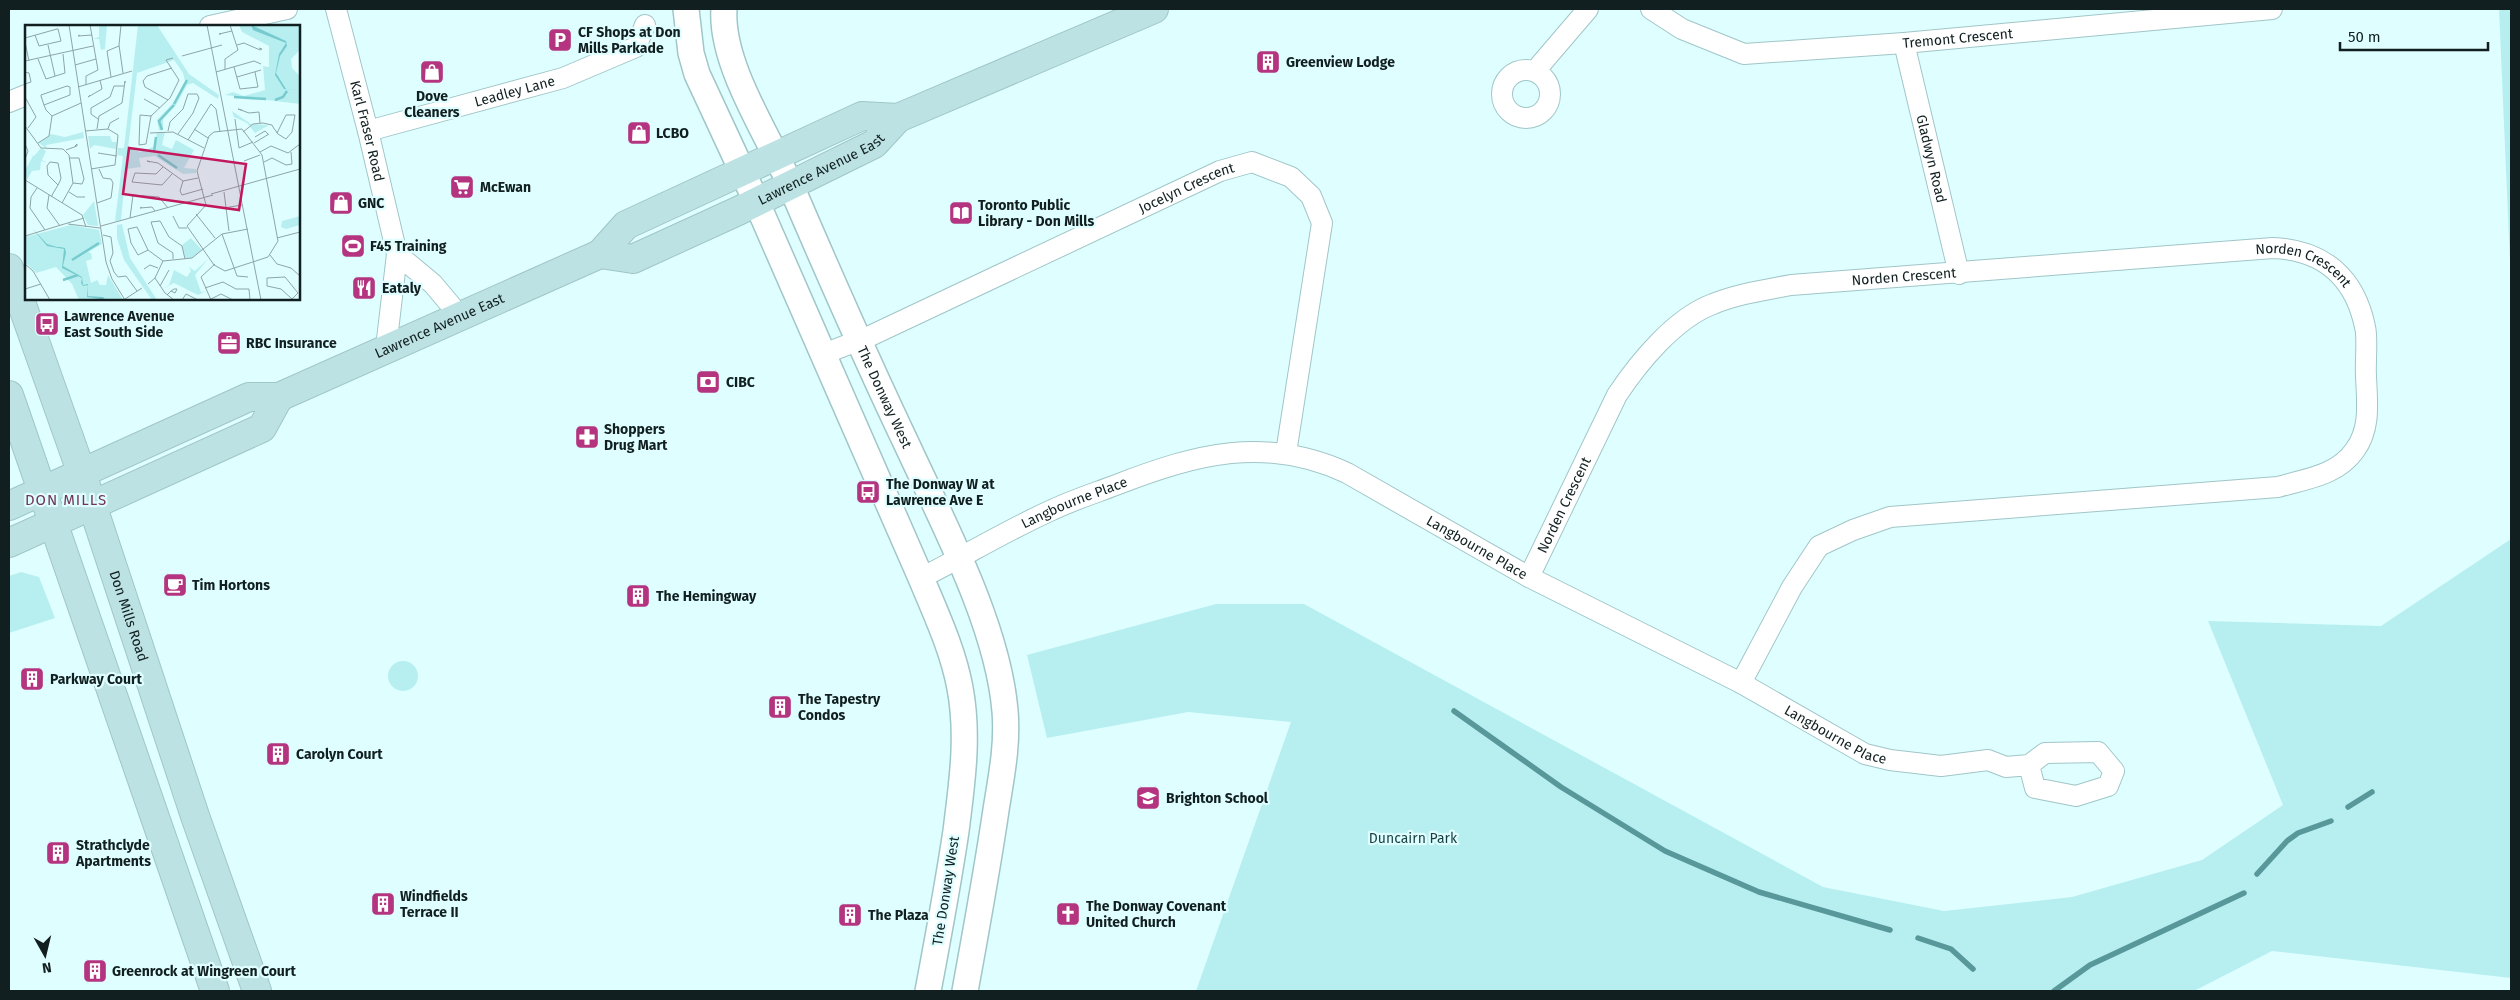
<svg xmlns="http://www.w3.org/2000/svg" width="2520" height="1000" font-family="'Fira Sans',sans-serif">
<rect width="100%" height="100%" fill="#dffeff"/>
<!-- green -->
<path fill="#b7eff1" d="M2499 9H2511V285Z
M2511 539V978L2272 951 2194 991H1196L1291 722 1188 712 1047 738 1027 655 1216 604H1304L1823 887 1944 911 2072 897 2202 860 2283 805 2208 621 2381 626Z
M21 572 39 577 55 618 9 633V576Z
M388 676a15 15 0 1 1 30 0a15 15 0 1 1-30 0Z"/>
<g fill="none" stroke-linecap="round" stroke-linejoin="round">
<!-- stream -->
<path stroke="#58979a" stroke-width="5.5" d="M1454 711 1561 787 1665 851 1759 892 1890 930
M2348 807 2372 792
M2257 874 2287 841 2298 833 2331 821
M1918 938 1951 949 1973 969
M2054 991 2090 965 2244 893"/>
<defs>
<g id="minor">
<path id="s1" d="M336 9 368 131 397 254 386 348"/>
<path id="s2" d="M1651 9 1682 29 1744 54 1904 43 2272 9"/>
<path d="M210 26 287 9"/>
<path id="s3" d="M1904 43 1959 274"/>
<circle cx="1526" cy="94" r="24"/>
<path d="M1535 71 1588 9"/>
<path d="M9 102 26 95"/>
<path id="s4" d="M368 131 563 78 636 47 645 25"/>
<path d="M397 254 433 284 459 315"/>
<path id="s5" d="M821 355 870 336 1220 171 1252 162 1291 177 1311 196 1322 223 1286 453"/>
<path id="s6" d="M1529 577 1617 395C1639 362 1675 318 1713 304 1737 294 1765 290 1791 285L2273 248C2324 250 2355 278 2365 327 2368 337 2365 364 2366 376 2367 402 2371 428 2355 450 2337 476 2305 479 2278 487L1890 517 1853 530 1819 546 1792 587 1741 683"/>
<path id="s7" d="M921 578C965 556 1007 530 1052 510 1073 500 1095 493 1116 485 1196 454 1265 435 1347 473L1529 577 1741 683 1865 754 1890 760 1941 766 1988 760 2006 767 2029 765 2045 753 2098 752 2114 771 2108 786 2076 796 2035 788 2029 765"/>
</g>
<g id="tertiary">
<path d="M686 9 691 53 697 74 757 203 921 578C936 614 953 650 960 688 969 736 962 783 956 831 948 885 938 938 928 991"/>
<path id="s8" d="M724 9C720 66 772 141 794 193 831 279 868 363 908 447 944 525 998 626 1005 711 1008 745 1001 778 996 810 987 871 976 931 965 991"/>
</g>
<g id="secondary">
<path id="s9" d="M600 254 633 259 738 211 874 144 898 118"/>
<path id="s10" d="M9 268 82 474 195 816 257 991"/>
<path d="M9 395 215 991"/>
<path id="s11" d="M9 506 249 397H279L600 254 626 225 862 116 898 118 1154 9"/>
<path d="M9 543 262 428 279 397"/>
</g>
</defs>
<!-- minor casing -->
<use href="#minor" stroke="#a0c6c8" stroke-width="22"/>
<!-- tertiary casing -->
<use href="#tertiary" stroke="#a0c6c8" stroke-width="28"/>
<!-- secondary casing -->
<use href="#secondary" stroke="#a0c6c8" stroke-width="30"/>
<!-- minor -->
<use href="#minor" stroke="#fff" stroke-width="20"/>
<!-- tertiary -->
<use href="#tertiary" stroke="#fff" stroke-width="25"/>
<!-- secondary -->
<use href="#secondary" stroke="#bde2e3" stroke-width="28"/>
</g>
<!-- icons -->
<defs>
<symbol id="parking-square" viewBox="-11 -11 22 22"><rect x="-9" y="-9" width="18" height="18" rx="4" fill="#b43480" stroke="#dffeff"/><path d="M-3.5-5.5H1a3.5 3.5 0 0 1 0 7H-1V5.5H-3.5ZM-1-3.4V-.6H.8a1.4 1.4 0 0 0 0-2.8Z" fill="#fff"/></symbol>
<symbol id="building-square" viewBox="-11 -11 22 22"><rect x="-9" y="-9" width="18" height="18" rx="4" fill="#b43480" stroke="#dffeff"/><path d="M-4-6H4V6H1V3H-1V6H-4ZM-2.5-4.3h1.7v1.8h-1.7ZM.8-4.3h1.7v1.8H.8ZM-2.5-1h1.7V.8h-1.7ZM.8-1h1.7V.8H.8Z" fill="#fff"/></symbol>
<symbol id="shop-square" viewBox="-11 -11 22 22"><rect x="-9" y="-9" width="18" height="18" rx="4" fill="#b43480" stroke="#dffeff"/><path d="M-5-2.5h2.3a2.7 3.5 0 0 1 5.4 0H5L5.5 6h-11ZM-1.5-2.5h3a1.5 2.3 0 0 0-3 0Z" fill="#fff"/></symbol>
<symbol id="supermarket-square" viewBox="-11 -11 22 22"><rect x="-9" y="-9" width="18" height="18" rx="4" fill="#b43480" stroke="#dffeff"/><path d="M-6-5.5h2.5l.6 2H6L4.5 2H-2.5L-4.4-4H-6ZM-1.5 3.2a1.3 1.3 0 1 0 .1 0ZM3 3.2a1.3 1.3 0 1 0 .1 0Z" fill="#fff"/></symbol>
<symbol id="library-square" viewBox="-11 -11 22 22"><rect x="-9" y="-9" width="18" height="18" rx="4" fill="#b43480" stroke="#dffeff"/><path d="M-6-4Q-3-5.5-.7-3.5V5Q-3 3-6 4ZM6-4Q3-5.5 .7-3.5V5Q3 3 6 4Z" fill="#fff"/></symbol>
<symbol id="stadium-square" viewBox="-11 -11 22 22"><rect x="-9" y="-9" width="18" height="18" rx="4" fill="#b43480" stroke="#dffeff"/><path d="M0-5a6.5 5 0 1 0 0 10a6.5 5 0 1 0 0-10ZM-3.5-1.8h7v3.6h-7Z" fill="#fff"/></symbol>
<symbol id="restaurant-square" viewBox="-11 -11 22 22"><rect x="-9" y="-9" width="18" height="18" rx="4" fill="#b43480" stroke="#dffeff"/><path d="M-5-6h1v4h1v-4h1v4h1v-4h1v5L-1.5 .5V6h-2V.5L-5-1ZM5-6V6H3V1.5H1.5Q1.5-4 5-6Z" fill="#fff"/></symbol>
<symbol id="bus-square" viewBox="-11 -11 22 22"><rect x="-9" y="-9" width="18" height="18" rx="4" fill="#b43480" stroke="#dffeff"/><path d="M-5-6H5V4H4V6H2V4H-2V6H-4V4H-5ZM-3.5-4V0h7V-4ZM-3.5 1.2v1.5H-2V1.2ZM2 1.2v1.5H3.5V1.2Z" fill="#fff"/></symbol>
<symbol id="office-square" viewBox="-11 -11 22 22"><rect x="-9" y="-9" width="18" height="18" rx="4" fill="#b43480" stroke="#dffeff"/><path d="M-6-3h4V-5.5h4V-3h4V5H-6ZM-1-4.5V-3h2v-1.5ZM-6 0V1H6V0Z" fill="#fff"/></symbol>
<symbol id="bank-square" viewBox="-11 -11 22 22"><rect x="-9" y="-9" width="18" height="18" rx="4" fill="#b43480" stroke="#dffeff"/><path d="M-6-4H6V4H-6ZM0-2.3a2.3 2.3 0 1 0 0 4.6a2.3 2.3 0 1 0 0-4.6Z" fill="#fff"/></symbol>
<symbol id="pharmacy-square" viewBox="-11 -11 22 22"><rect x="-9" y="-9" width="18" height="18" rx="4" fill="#b43480" stroke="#dffeff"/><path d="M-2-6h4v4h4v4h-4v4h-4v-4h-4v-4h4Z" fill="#fff"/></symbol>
<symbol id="cafe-square" viewBox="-11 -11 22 22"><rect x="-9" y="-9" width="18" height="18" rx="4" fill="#b43480" stroke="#dffeff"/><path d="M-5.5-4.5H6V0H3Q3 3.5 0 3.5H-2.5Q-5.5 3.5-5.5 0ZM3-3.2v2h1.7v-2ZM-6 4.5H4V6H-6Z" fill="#fff"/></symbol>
<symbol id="school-square" viewBox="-11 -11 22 22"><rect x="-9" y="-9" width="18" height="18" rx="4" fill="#b43480" stroke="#dffeff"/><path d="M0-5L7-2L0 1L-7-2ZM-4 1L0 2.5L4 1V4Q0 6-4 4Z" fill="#fff"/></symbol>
<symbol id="church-square" viewBox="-11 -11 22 22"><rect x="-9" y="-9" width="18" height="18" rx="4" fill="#b43480" stroke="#dffeff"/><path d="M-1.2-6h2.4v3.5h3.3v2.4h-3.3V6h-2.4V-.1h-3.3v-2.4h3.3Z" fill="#fff"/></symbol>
</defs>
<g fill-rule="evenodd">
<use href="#parking-square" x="546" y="26" width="28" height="28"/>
<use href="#building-square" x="1254" y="48" width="28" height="28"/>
<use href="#shop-square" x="418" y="58" width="28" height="28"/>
<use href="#shop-square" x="625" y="119" width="28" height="28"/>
<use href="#supermarket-square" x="448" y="173" width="28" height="28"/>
<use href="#shop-square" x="327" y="189" width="28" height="28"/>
<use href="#library-square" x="947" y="199" width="28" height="28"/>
<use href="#stadium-square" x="339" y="232" width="28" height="28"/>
<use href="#restaurant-square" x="350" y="274" width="28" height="28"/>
<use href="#bus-square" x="33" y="310" width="28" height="28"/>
<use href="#office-square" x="215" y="329" width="28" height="28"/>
<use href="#bank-square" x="694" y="368" width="28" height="28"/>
<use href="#pharmacy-square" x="573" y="423" width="28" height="28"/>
<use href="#bus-square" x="854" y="478" width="28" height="28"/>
<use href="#cafe-square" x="161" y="571" width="28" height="28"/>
<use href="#building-square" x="624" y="582" width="28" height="28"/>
<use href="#building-square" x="18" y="665" width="28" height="28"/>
<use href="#building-square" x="766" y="693" width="28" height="28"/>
<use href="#building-square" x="264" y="740" width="28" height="28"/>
<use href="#school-square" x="1134" y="784" width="28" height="28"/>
<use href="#building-square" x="44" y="839" width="28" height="28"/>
<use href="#building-square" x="369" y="890" width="28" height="28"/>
<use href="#church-square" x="1054" y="900" width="28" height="28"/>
<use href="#building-square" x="836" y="901" width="28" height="28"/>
<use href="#building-square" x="81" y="957" width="28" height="28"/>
</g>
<g text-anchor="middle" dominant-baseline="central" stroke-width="4.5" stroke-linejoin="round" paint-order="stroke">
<!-- poi labels -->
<g font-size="14" font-weight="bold" fill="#111f20" stroke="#dffeff" text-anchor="start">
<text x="578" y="32">CF Shops at Don<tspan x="578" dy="16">Mills Parkade</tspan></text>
<text x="1286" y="62">Greenview Lodge</text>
<text x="432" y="96" text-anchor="middle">Dove<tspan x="432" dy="16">Cleaners</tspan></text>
<text x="656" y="133">LCBO</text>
<text x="480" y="187">McEwan</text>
<text x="358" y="203">GNC</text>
<text x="978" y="205">Toronto Public<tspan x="978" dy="16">Library - Don Mills</tspan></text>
<text x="370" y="246">F45 Training</text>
<text x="382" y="288">Eataly</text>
<text x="64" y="316">Lawrence Avenue<tspan x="64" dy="16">East South Side</tspan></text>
<text x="246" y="343">RBC Insurance</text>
<text x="726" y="382">CIBC</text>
<text x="604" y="429">Shoppers<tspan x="604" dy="16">Drug Mart</tspan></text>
<text x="886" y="484">The Donway W at<tspan x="886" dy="16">Lawrence Ave E</tspan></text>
<text x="192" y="585">Tim Hortons</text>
<text x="656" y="596">The Hemingway</text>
<text x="50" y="679">Parkway Court</text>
<text x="798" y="699">The Tapestry<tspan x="798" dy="16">Condos</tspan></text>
<text x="296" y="754">Carolyn Court</text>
<text x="1166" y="798">Brighton School</text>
<text x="76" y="845">Strathclyde<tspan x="76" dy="16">Apartments</tspan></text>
<text x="400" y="896">Windfields<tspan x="400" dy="16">Terrace II</tspan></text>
<text x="1086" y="906">The Donway Covenant<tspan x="1086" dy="16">United Church</tspan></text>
<text x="868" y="915">The Plaza</text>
<text x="112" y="971">Greenrock at Wingreen Court</text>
</g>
<!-- street labels -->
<g font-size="14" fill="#111f20" stroke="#dffeff">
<text stroke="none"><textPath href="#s2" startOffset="318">Tremont Crescent</textPath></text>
<text stroke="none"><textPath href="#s4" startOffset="152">Leadley Lane</textPath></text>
<text stroke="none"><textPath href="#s1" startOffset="126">Karl Fraser Road</textPath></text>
<text stroke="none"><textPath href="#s3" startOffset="119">Gladwyn Road</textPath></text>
<text stroke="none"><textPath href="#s9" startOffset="242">Lawrence Avenue East</textPath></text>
<text stroke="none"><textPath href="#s5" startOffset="402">Jocelyn Crescent</textPath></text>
<text stroke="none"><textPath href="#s6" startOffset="935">Norden Crescent</textPath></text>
<text stroke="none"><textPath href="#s6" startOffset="530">Norden Crescent</textPath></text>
<text stroke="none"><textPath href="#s11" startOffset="469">Lawrence Avenue East</textPath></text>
<text stroke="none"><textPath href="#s8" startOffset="422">The Donway West</textPath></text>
<text stroke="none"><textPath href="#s7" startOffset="171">Langbourne Place</textPath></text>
<text stroke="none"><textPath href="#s6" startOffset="80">Norden Crescent</textPath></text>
<text stroke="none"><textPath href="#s7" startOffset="605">Langbourne Place</textPath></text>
<text stroke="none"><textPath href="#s10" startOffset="368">Don Mills Road</textPath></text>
<text stroke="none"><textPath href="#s7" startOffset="1010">Langbourne Place</textPath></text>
<text transform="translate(946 891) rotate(-81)">The Donway West</text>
</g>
<!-- park labels -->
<g font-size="14" fill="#173f40" stroke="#dffeff">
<text x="1413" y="838">Duncairn Park</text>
</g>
<!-- neighbourhood labels -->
<g font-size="15" letter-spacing="1" fill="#743457" stroke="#dffeff">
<text x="66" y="500">DON MILLS</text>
</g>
</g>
<!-- overview -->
<g transform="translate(25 25)">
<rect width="275" height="275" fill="#dffeff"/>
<path d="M74 0H82L80 24 76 25 74 14H68L74 12ZM113 0H132L164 49 194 70 193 74 168 58 162 60 151 80 138 94V105H134L132 95 150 76 160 56 158 48 149 35 112 48 103 123 115 127 128 122 132 108 140 107 137 120 147 124 151 115 169 125 159 143 171 144V148L158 149 130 131 114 133 116 142 101 144 96 195 90 196 98 131 92 130 93 123H99ZM214 0H275V25L266 34 267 43 275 51V79L200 70 208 67 219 71 240 65 238 41 244 42V21L217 7ZM207 86 226 99 244 100 230 108 222 98 209 92ZM58 107 59 113 21 120 22 124 14 118 26 109 40 112ZM63 111H85L87 117H92L91 124 69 120 65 124ZM16 123 21 126 17 135 22 138 16 136 15 145 7 146 2 155 0 145 8 131 4 129 9 131ZM69 176 73 200 72 201 63 200 58 190ZM275 191V200L261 204 256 202 257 196ZM97 199 105 233 132 275H127L99 235 92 213V200ZM46 200 74 205 77 219 63 227 66 228 67 234 61 236 66 258 72 255 75 260H81L83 250 98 275H54L47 259 31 242 11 248 0 237V212ZM166 213 177 225 167 233H160L157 220ZM183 234 170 250 176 267 181 266 173 270 149 258 138 264 144 260 149 245 162 252 166 246 164 242 170 246Z" fill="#b7eff1"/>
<path d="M226 0 261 16 262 21 255 31 251 48 261 64 275 65 259 64 250 50 254 29 261 18 228 5ZM7 203 22 219 32 222H35L40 223 41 228 38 241 57 252 58 260 63 259V271L78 272 81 275 62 272 63 260 58 261 56 258 57 253 37 243 39 224 22 221Z" fill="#77cbce"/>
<path fill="none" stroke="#77cbce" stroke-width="2.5" d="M209 72 241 74M250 75 258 72 262 66M149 79 162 55M137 105 134 96 149 80M129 127 131 112M133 130 152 143M47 235 74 218M38 255 53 250"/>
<path fill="none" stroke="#8da5a6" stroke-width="1" d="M44 0 81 237 87 254 100 275M96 0 94 20 98 48M182 0 236 275M196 9H194L207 6M55 10 53 11 67 10M0 13 32 4H33L36 16 14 21 10 10M0 17 4 36M23 20 30 51M212 20 219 18 235 25 237 24 234 23M157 31 197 20M13 34 21 54 40 48 38 29M0 36 68 21M50 40 71 34M209 42 215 64 233 62 230 47M200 44V34L213 25 205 0M0 47 4 48 6 57 0 59M191 47 229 36 236 39M86 52 82 26 94 21M212 52 236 45M61 60V51L73 45 65 0M53 62 107 46M65 70 63 72 77 64 75 55M0 72 11 92 3 103M119 74 135 83M143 75 120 62 118 56 122 51 147 43M19 80 45 70V62L42 61 16 70V71L19 80 21 85 27 91M217 85 213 84 224 88 234 87 235 98M126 91 115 90 114 120 121 119 126 91 145 73 154 55 141 35 148 33M73 94 66 89V83L85 72 89 61H99M210 94 214 123 228 117M0 101 16 123 38 124 44 130 48 158 37 178M72 104 74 91 97 78 100 56V58M83 104 85 98 94 93M169 104 183 113M217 104 237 130 253 216 243 232 200 246 189 240 162 201 181 180 172 146 184 111 189 107ZM60 106 83 104 93 110 90 140 66 144M143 106 145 97 158 84 163 69H172L174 73 168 88 153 109M218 107 228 99 238 98 247 100 248 102 250 105 251 106 252 108 253 109 261 114 267 107 270 90H261L252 108M125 108 148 107 179 123M230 112 240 106 243 109M163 115 186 79 191 84 195 107M13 118 24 111 27 91 56 78M229 118 244 109M0 119 3 126 0 134M41 125 52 121V119L50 121M235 127 246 121 263 128 275 119M73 128 92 131M44 133H54L59 154 57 159 48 158M219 136 235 130M125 137 122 136 133 138 158 156 173 153M239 137 247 133 261 140 267 139 266 127M138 142 131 149 110 148 107 157 137 160 147 149M0 155 57 190 61 202M158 156 155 166 157 170 178 164M12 163 6 172 5 183 20 205M44 167 52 172H60M199 167 204 206M186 169 275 144M24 170 22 183 35 201M27 172V170L33 160 35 156 36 153 33 138 25 137 22 141 23 150 33 160M72 178 86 173 88 158 86 154 78 153 74 144M117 182 115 183 127 182 130 186M199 183 217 180M171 189 190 213M148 191 154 203H162M105 193 108 170 134 172 143 183M43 199 75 203M76 201 188 170M197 209 212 251 223 252M78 210 86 212 88 228 85 236 89 247 93 252 101 251 112 266M0 211 59 193M252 213 275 207M123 225 113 230 106 218 103 204 112 202 123 225 138 236M245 230 252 239 266 243 275 251M148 234V228L133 218 126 197 135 196 144 212 157 221 160 234M0 239 8 246 25 275M119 244 125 240 133 243M260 252 273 268 267 274 256 264 242 261V253ZM130 253 140 268 149 275M123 259 130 253 138 236 167 233 197 209 223 204M135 261 144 245M180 263 198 257 211 264H224L225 275M0 264 16 259M142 270 146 266 149 264H152L150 268 146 266M100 274 117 263M186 274 196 269 208 275M157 275 161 269 173 275M186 275 176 252 190 239"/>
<path fill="#c2185b" fill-opacity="0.15" stroke="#c2185b" stroke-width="2.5" d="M104 123 221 139 214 185 98 169Z"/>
<rect width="275" height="275" fill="none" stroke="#111f20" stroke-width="2.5"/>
</g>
<!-- border -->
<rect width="2520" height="1000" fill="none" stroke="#111f20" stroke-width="20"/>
<!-- north arrow -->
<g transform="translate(45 955) rotate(172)" stroke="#dffeff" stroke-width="4" paint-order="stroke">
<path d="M0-4L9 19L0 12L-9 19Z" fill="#111f20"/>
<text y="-8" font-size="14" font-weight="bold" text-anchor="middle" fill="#111f20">N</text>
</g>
<!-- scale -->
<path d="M2340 42v8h148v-8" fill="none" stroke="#111f20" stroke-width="2.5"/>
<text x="2348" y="42" font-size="15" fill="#111f20" stroke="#dffeff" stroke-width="4" paint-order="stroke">50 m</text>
</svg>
